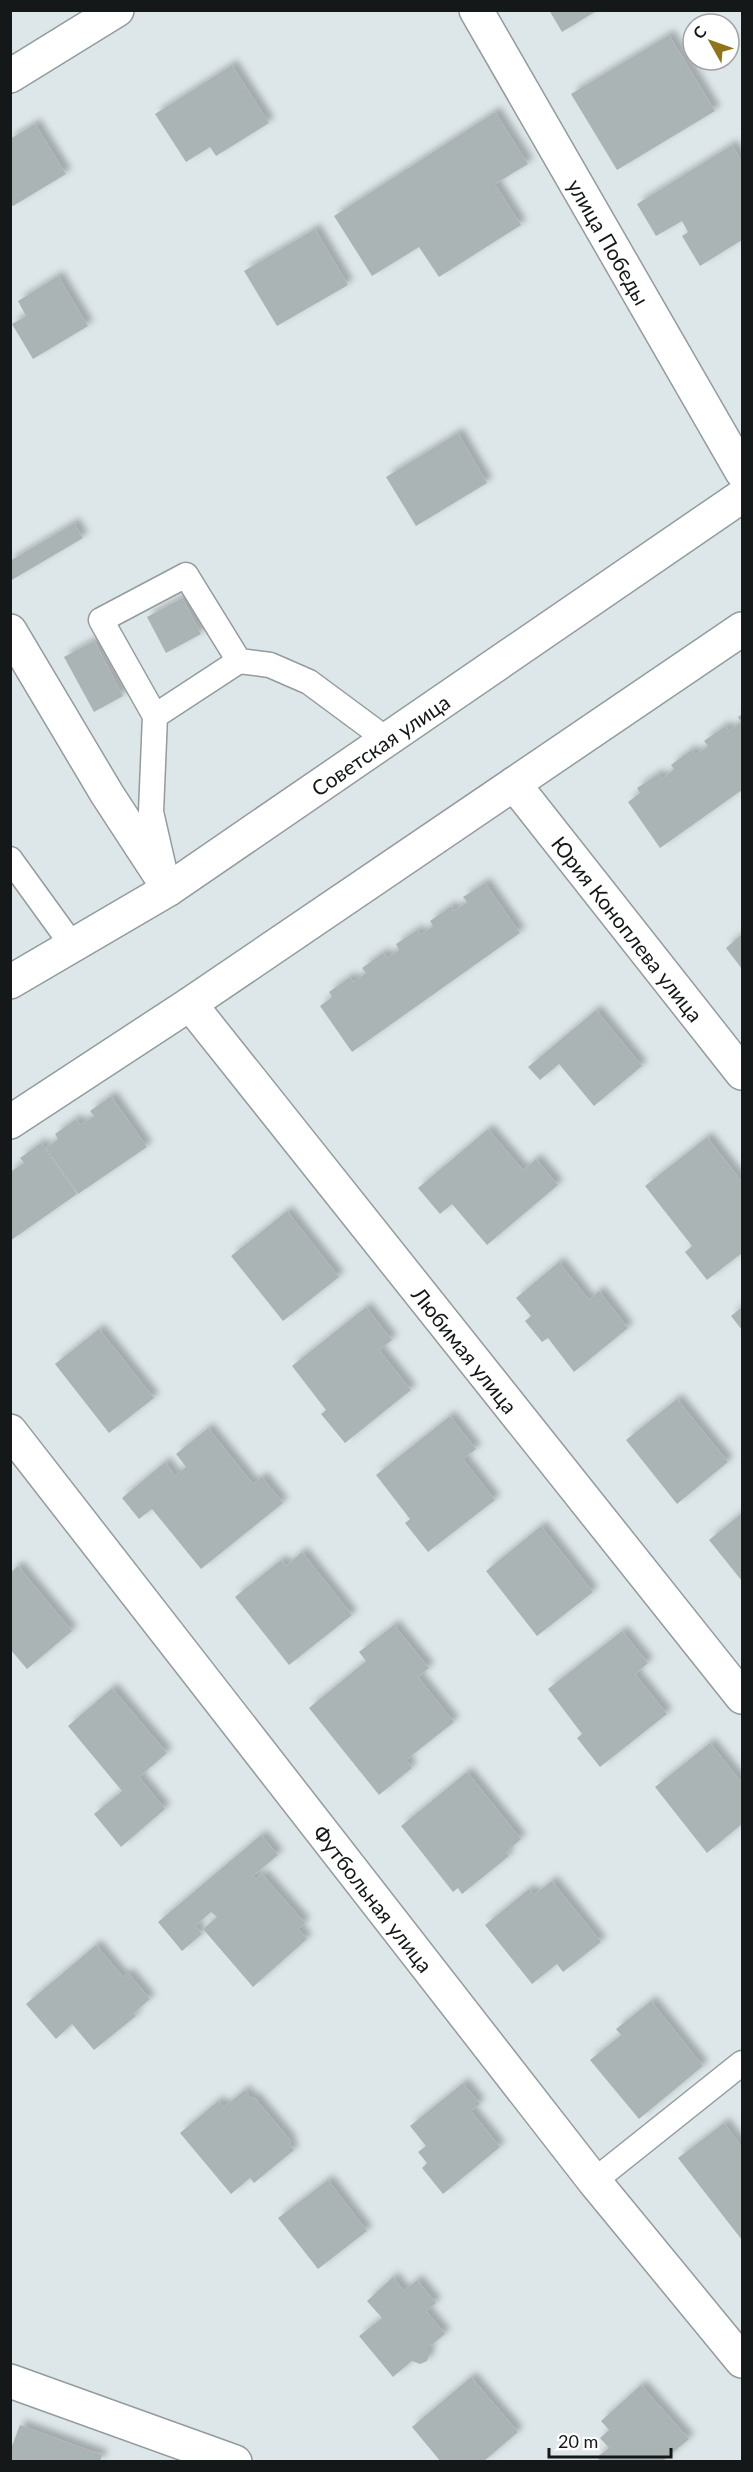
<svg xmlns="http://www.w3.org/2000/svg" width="753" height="2472" font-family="Lato,sans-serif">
<defs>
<filter id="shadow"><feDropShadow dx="5.5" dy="-5.5" stdDeviation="3" flood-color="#0004"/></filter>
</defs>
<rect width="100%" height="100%" fill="#dde6e9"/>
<!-- building -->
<path fill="#abb4b4" filter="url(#shadow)" d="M549 10H598L562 32Z
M669 35 715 111 617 170 571 94Z
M232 65 269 123 216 156 210 147 186 162 155 114Z
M495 112 528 164 495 184 521 225 439 277 419 247 372 276 334 216Z
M35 124 66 174 13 206 10 203V139Z
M732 145 742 162V240L700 266 682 236 688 232 682 221 656 236 637 204Z
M315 229 348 285 277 326 244 271Z
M58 276 88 326 33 359 12 324 26 316 18 301Z
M458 433 487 483 416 526 386 477Z
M74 523 83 538 10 581V561Z
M182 598 201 634 166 653 147 617Z
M94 641 123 696 94 712 64 657Z
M742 714V790L660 848 628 802 640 793 637 788 658 774 662 779 674 769 671 765 691 750 695 755 708 746 704 741 725 726 729 731 741 722 738 717Z
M485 883 520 933 352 1052 320 1006 332 997 329 992 350 977 353 982 366 973 362 968 383 953 387 958 399 950 396 944 417 930 421 935 433 926 430 921 451 906 454 911 467 902 463 897Z
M742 934V969L726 948Z
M596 1010 642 1066 594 1106 559 1064 540 1080 528 1067Z
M111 1096 147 1147 78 1194 46 1148 58 1139 55 1134 76 1119 80 1125 94 1116 90 1111Z
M488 1129 523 1170 536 1159 558 1185 487 1245 452 1204 440 1214 418 1188Z
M707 1137 742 1182V1253L707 1280 685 1252 692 1246 645 1186Z
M41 1143 77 1194 10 1241V1172L24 1163 20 1158Z
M287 1211 339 1277 283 1321 231 1256Z
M559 1262 589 1300 599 1291 628 1328 574 1372 548 1338 542 1342 525 1321 531 1316 516 1298Z
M366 1307 392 1340 379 1350 411 1390 345 1443 321 1414 326 1410 292 1366Z
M742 1307V1330L731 1316Z
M99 1329 154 1398 109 1433 55 1364Z
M677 1399 728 1462 677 1504 626 1440Z
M450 1416 476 1449 463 1459 495 1500 428 1552 405 1523 410 1519 376 1475Z
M208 1428 253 1484 262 1477 283 1503 201 1569 152 1509 139 1519 122 1498 165 1462 175 1476 186 1467 176 1454Z
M742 1513V1581L709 1540Z
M541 1526 593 1592 537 1636 486 1571Z
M302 1552 352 1615 289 1665 235 1597 281 1560 286 1566Z
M18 1566 72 1631 27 1669 10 1649V1573Z
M394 1625 429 1668 418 1677 454 1722 406 1760 412 1768 379 1795 309 1708 366 1661 359 1652Z
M622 1631 648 1663 635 1674 667 1714 600 1767 577 1738 582 1734 548 1689Z
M112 1688 167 1753 139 1777 165 1809 121 1847 94 1814 122 1791 68 1726Z
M710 1743 742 1783V1824L707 1853 655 1787Z
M467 1772 521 1839 506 1852 509 1856 462 1894 458 1888 453 1892 401 1826Z
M261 1835 278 1855 253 1876 256 1879 262 1874 305 1923 298 1929 307 1939 253 1987 203 1929 217 1917 211 1912 195 1926 202 1934 182 1951 158 1922Z
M552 1881 601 1942 563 1972 557 1964 532 1984 485 1925 529 1889 534 1895Z
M96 1945 123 1977 128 1973 150 1999 134 2013 136 2016 94 2050 72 2024 56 2039 26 2004Z
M651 2001 703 2066 639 2119 590 2060 621 2035 616 2029Z
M463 2083 480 2104 471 2111 500 2147 443 2194 422 2168 427 2163 418 2152 426 2146 410 2126Z
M245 2090 251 2099 254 2097 291 2141 289 2144 294 2150 254 2183 250 2178 231 2194 180 2133 218 2101 224 2107Z
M724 2123 742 2147V2240L678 2158Z
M328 2180 367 2231 318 2269 278 2218Z
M393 2277 404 2291 417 2280 436 2303 426 2311 445 2334 429 2347V2356L427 2361 420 2364 412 2361 393 2377 359 2336 382 2318 367 2301Z
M471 2377 518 2432 483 2462H441L412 2427Z
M641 2385 689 2439 664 2460 666 2462H601L597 2457 609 2448 600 2438 609 2430 601 2421Z
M20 2425 102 2455 100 2462H10V2451Z"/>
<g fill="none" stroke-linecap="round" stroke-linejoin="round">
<defs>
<path id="lane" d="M155 716 101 620 186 575 239 661
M10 859 73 946
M165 873 151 812 155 716 239 661 270 665 309 682 386 739
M594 2181 742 2063"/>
<g id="street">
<path id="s1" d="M476 10 742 472"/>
<path d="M10 76 117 10"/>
<path d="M10 631 107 794 169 889"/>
<path id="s2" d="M514 784 742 1073"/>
<path id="s3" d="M190 1004 742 1697"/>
<path d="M10 1122 190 1004 742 629"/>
<path id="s4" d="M10 1431 594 2181 742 2361"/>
<path d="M10 2381 235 2462"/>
</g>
<g id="secondary">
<path id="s5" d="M10 982 169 889 742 496"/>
</g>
</defs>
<!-- lane casing -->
<use href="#lane" stroke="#939b9e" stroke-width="27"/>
<!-- street casing -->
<use href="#street" stroke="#939b9e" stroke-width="36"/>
<!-- secondary casing -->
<use href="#secondary" stroke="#939b9e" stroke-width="36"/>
<!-- lane -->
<use href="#lane" stroke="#fff" stroke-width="24"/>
<!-- street -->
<use href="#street" stroke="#fff" stroke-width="33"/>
<!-- secondary -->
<use href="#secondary" stroke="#fff" stroke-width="33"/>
</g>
<g text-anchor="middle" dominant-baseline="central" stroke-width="6" stroke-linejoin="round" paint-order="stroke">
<!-- street labels -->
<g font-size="21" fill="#151819" stroke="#fff">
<text stroke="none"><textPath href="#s1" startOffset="267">улица Победы</textPath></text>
<text stroke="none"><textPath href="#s5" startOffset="440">Советская улица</textPath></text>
<text stroke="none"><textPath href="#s2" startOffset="184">Юрия Коноплева улица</textPath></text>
<text stroke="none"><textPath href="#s3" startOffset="442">Любимая улица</textPath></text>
<text stroke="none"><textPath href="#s4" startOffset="592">Футбольная улица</textPath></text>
</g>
</g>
<!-- border -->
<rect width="753" height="2472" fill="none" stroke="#151819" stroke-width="24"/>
<!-- north arrow -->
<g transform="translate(711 42) rotate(310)"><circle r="28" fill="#ffffff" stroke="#a1a3a3" stroke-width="1.5"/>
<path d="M0-4.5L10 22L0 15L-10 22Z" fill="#8f7419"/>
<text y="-9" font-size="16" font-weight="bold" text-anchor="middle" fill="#151819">С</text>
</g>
<!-- scale -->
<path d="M549 2448v9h122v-9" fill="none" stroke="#151819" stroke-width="3"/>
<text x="558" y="2448" font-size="18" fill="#151819" stroke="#ffffff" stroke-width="4.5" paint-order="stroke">20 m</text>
</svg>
